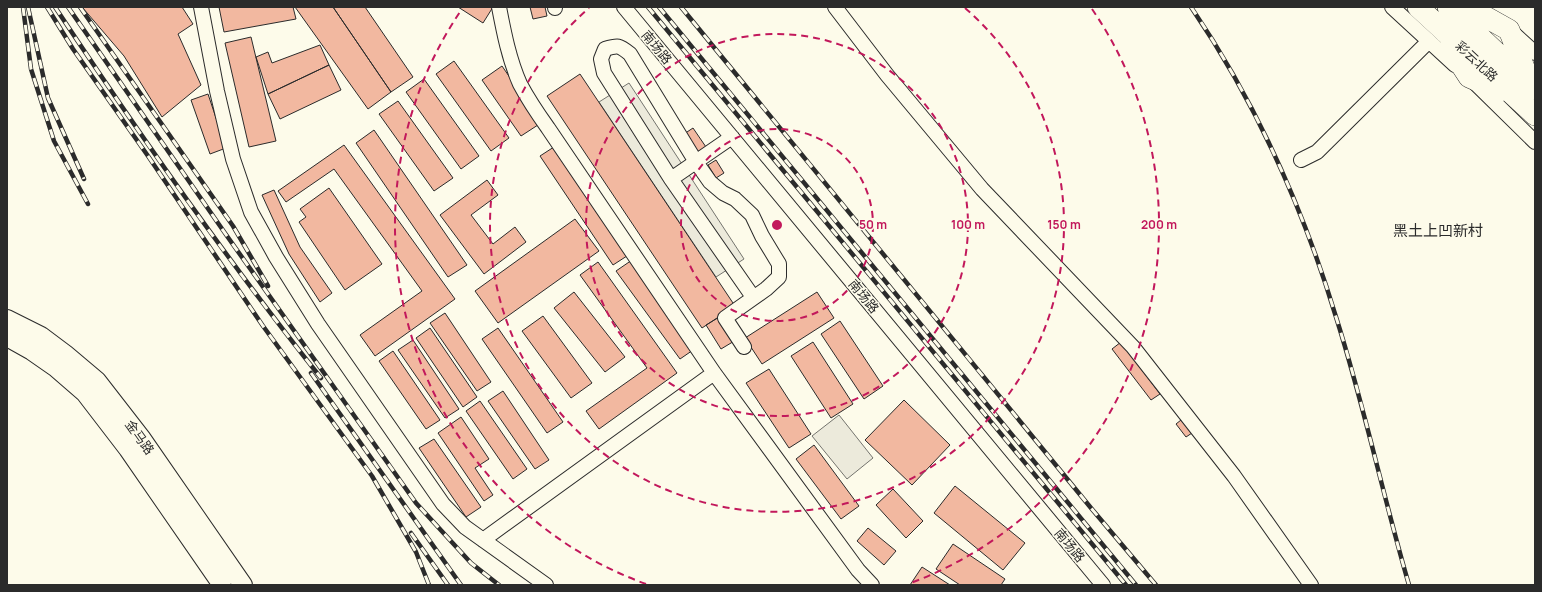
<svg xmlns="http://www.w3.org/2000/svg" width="1542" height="592" font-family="Manrope,'Noto Sans SC',sans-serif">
<rect width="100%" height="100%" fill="#fdfbea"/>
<!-- parking -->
<path fill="#eceadb" stroke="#74746e" d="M629 83 744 259 716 277 599 102Z
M839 415 873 458 847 479 812 436Z"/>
<!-- building -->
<path fill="#f2b8a0" stroke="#2b2b2b" d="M82 7H182L193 24 178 34 201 85 162 117 124 56Z
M219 7H293L296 19 224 32Z
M295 7H333L391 92 368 109Z
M333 7H365L413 77 391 92Z
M458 7H493L483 23Z
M530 7H545L547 16 533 19Z
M251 37 276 141 249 147 225 43Z
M320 45 329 65 268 94 256 57 268 52 272 63Z
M454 61 509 138 491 151 436 74Z
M329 65 341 90 280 119 268 94Z
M502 66 541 123 521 136 482 80Z
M580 74 735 306 702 328 547 96Z
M424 79 479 156 461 169 406 92Z
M208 94 226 148 210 154 191 100Z
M398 101 453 178 434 191 379 114Z
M693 128 706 147 697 153 684 134Z
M374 130 467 265 448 277 356 143Z
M344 145 455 299 375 356 360 335 422 291 334 169 286 202 278 191Z
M557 145 630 254 613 265 540 156Z
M716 160 724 173 716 178 708 165Z
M487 180 498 195 471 215 493 244 515 227 526 242 484 274 440 215Z
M329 188 382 264 345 290 299 222 306 217 300 209Z
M274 190 300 247 332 293 320 302 289 254 262 195Z
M575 219 599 251 498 323 475 291Z
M632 260 696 348 680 359 616 271Z
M598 262 677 373 599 429 586 411 647 368 580 275Z
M574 292 625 357 605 372 554 308Z
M817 292 834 318 762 364 745 338Z
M445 313 491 382 477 391 430 323Z
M543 316 592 383 571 398 522 331Z
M721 316 736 340 721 349 706 325Z
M840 321 883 386 864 399 821 334Z
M430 328 477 397 463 407 416 338Z
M498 328 563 422 547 433 482 339Z
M413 340 459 409 445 418 398 350Z
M813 342 853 404 831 418 791 356Z
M1121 342 1160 394 1151 400 1112 349Z
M393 351 440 420 426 429 379 361Z
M769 369 811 434 789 448 746 383Z
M503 391 549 460 535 469 488 401Z
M904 400 950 445 912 485 865 440Z
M480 401 527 469 513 479 466 411Z
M461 417 489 459 475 468 493 495 484 501 438 433Z
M1181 420 1192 433 1186 437 1176 424Z
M434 439 481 507 466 517 419 448Z
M814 445 859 506 841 519 796 459Z
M955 486 1025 543 1003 570 934 513Z
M893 489 923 521 906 538 876 505Z
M868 528 896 551 884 565 857 541Z
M953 544 1005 579 1001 585H960L936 569Z
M922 567 950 585H910Z"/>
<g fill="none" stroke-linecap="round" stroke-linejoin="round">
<defs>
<path id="minor" d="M201 7 217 91 233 159 251 212 276 257 318 324 443 504 465 527 546 585
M499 7C504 33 509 59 520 84 528 99 538 114 548 128L714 373 858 570 872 585
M555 7V8
M624 7 1103 585
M835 7 887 75 982 189 1133 347 1234 476 1311 585
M1392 7 1455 65
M1513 33 1535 53
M1476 84 1535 142
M1301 160 1317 152 1429 41
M671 179 732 137
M744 347 725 318 766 289 779 277V264L762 236 752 215 735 199 723 193 710 182 696 162 630 54C619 45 618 45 605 49L601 59 604 73 671 179 753 297
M483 540 714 373"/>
<path id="major" d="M7 319 41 336 65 354 97 381 142 439 243 585
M7 337 32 351 55 367 85 393 128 449 222 585"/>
<path id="highway" d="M1418 7 1535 115
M1448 7 1535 89
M1468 7 1509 30 1529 80
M1450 48 1469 77 1500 91"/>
</defs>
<!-- minor casing -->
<use href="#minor" stroke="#2b2b2b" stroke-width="16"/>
<!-- major casing -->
<use href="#major" stroke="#2b2b2b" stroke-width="20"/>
<!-- highway casing -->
<use href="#highway" stroke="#2b2b2b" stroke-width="22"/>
<!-- minor -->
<use href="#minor" stroke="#fdfbea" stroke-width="14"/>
<!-- major -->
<use href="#major" stroke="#fdfbea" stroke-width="18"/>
<!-- highway -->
<use href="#highway" stroke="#fdfbea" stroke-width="21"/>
<defs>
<path id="rail" d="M23 7 31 69 54 141 88 204
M28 7 48 98 84 179
M47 7 73 49 148 156 263 326 372 476 416 552 429 585
M55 7C139 134 226 259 321 378
M68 7 227 236 416 503 471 563 499 585
M80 7 233 226 268 286
M648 7 1126 585
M659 7 1136 585
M681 7 1091 508 1156 585
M1191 7C1255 101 1303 208 1336 317 1364 405 1383 496 1409 585
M311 373 461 585
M411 533 448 585"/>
</defs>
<!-- rail casing -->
<use href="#rail" stroke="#2b2b2b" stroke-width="4.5"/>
<!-- rail -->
<use href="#rail" stroke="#fdfbea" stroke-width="3" stroke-dasharray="9" stroke-linecap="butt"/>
</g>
<!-- distance rings -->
<g fill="none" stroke="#c2185b" stroke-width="2" stroke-dasharray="7 5">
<circle cx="777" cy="225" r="96"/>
<circle cx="777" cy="225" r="191"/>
<path d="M965 8A287 287 0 1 1 589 8"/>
<path d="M646 584A382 382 0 0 1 462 9M1092 9A382 382 0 0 1 908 584"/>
</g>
<g text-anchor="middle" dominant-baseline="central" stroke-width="3" stroke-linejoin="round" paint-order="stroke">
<!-- street labels -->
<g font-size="13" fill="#2b2b2b" stroke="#fdfbea">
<text transform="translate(657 47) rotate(50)">南场路</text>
<text transform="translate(1477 61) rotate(43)">彩云北路</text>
<text transform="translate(864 296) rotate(50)">南场路</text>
<text transform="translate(140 437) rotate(54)">金马路</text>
<text transform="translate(1070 545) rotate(50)">南场路</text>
</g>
<!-- quarter labels -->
<g font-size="15" fill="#2b2b2b" stroke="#fdfbea">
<text x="1438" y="230">黑土上凹新村</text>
</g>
</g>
<circle cx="777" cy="225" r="6" fill="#c2185b" stroke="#fdfbea" stroke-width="2"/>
<g font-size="12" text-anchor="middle" font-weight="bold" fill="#c2185b" stroke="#fdfbea" stroke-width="3" stroke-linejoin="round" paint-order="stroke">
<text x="873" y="229">50 m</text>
<text x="968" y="229">100 m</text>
<text x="1064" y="229">150 m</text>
<text x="1159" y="229">200 m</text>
</g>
<!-- border -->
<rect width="1542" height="592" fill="none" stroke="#2b2b2b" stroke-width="16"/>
</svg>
